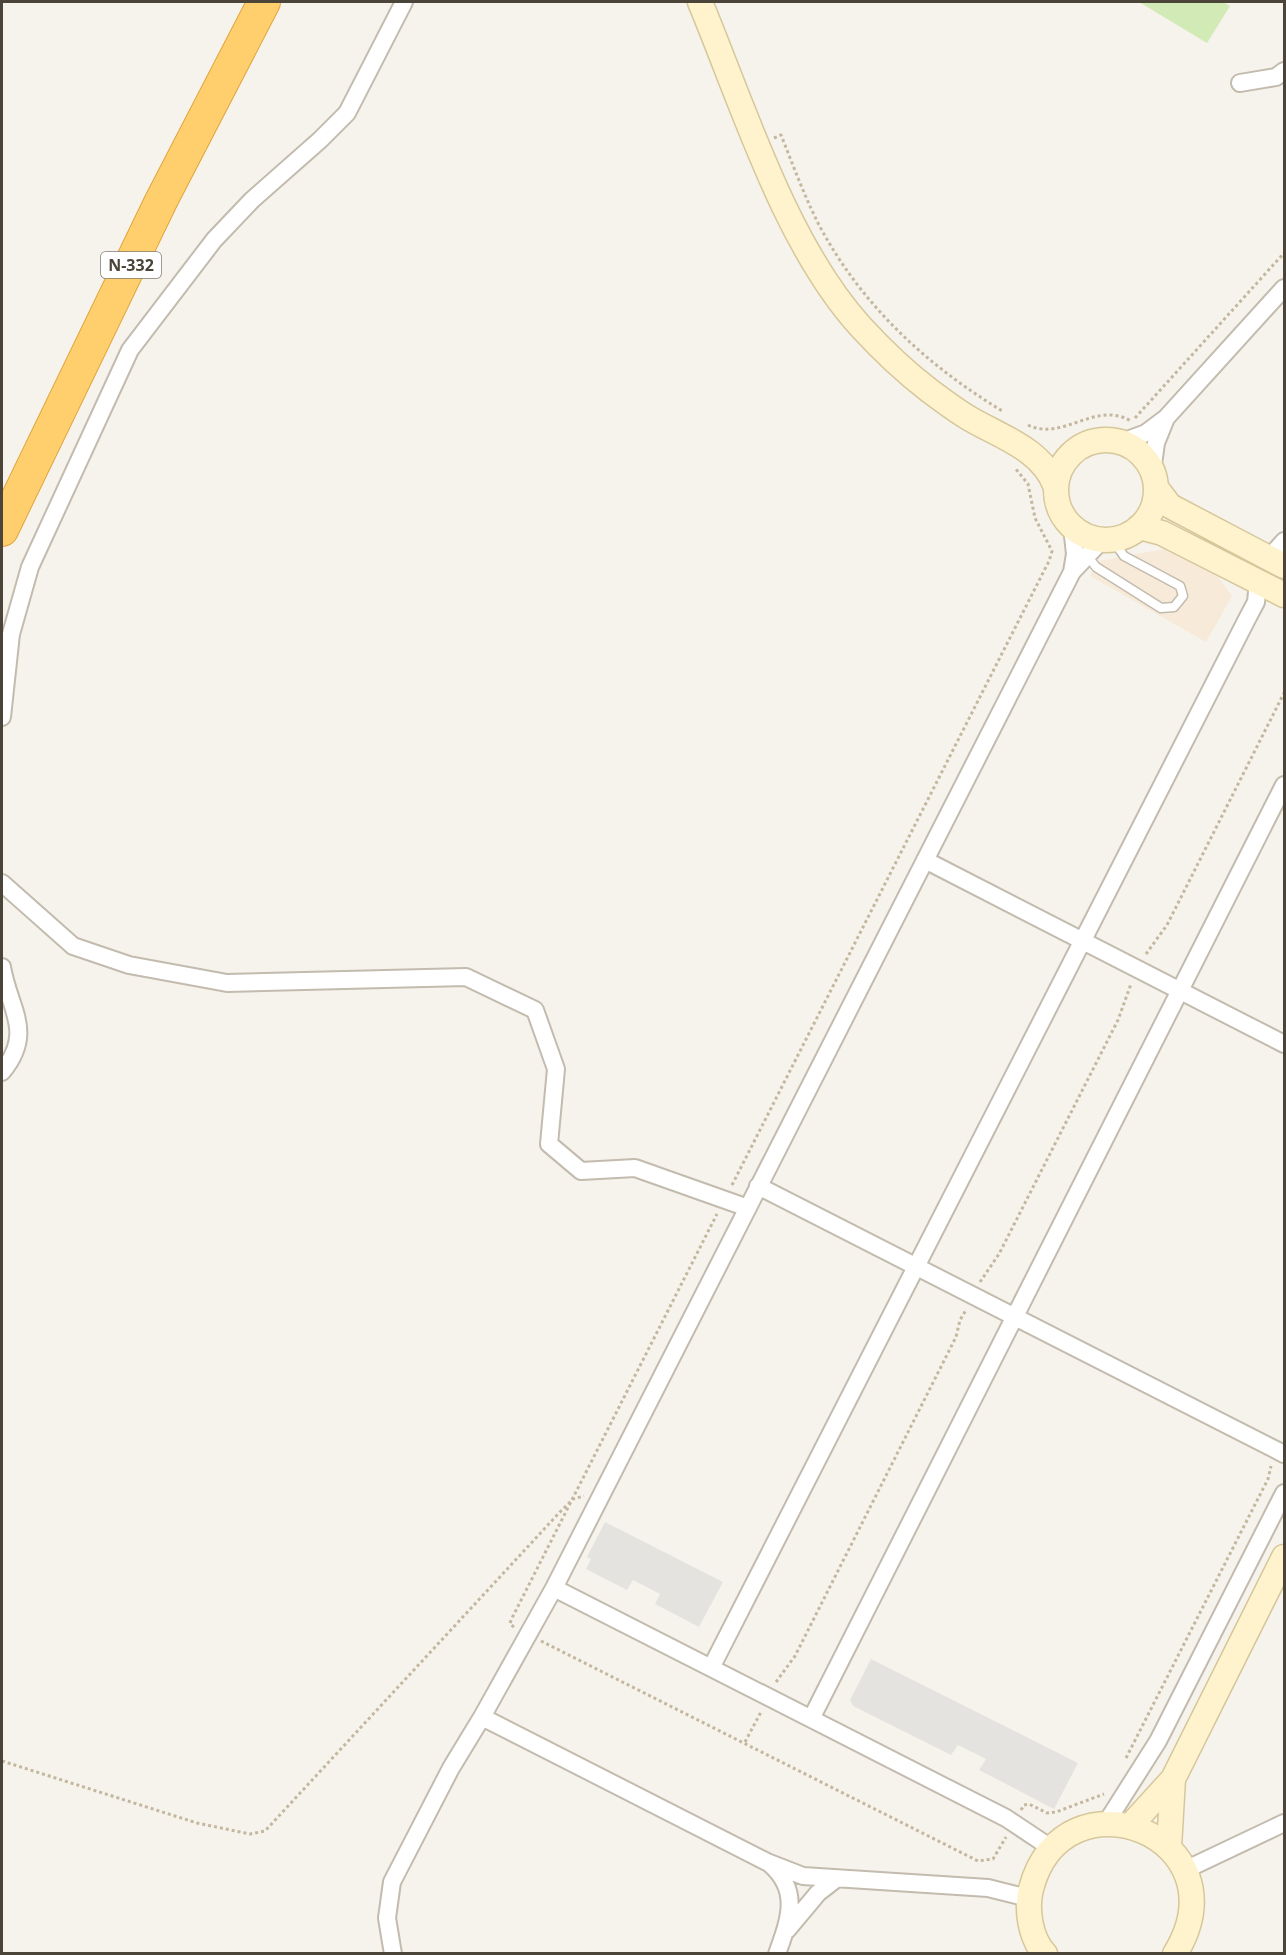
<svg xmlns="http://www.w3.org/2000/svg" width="1286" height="1955" font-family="'Noto Sans',sans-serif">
<rect width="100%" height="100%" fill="#f6f3ec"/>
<!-- commercial -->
<path fill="#f7ead8" d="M1164 549 1217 576 1232 596 1206 642 1090 576 1099 561Z"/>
<!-- green -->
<path fill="#d2eab5" d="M1139 2H1223L1230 6 1207 43Z"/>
<!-- parking -->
<path fill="#e5e3e0" d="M605 1522 723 1582 699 1627 655 1604 660 1594 633 1580 627 1590 586 1569 591 1559 587 1557Z
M871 1659 1078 1763 1054 1809 979 1770 986 1759 958 1745 951 1755 853 1706 850 1700Z"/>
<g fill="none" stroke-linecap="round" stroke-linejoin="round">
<defs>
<path id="lane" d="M1086 554 1096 567 1161 608 1174 607 1183 596 1180 586 1124 556 1112 539"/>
<path id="street" d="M1240 83 1276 77 1284 71
M1166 418 1284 288
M1122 442 1146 433 1166 418 1156 443 1152 472
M1072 527 1075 554 1072 572 1103 539
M1269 558 1284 541
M2 717 11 634 30 567 130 350 214 240 252 200 320 140 347 113 404 2
M925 860 1284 1044
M2 883 73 946 129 965 227 983 466 977 535 1010 556 1069 549 1144 581 1171 635 1168 748 1208
M2 967C9 1009 35 1032 2 1072
M758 1186 1284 1454
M554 1588 1006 1818 1051 1848
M712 1666 1247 619 1256 602 1258 582
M482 1717 767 1862 803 1876 988 1888 1028 1898
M812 1717 1284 785
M1106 1823 1158 1741 1284 1493
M770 1864C801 1891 789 1920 777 1954
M1185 1870 1284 1823
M787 1930 818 1893 836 1879
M393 1954 387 1918 392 1882 451 1768 482 1717 554 1588 1072 572"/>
<path id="secondary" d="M700 2C743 105 785 243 860 326 881 349 905 372 930 391 942 400 954 409 967 417 998 436 1041 448 1055 485
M1056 490a50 50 0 1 1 100 0a50 50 0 1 1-100 0Z
M1157 489 1170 506 1284 566
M1139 527 1162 533 1284 595
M1131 1825 1173 1779 1284 1557
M1169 1847 1173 1779
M1045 1954C1030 1938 1026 1909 1031 1889 1063 1765 1247 1836 1175 1954"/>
<path id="highway" d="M2 530 161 201 264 2"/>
</defs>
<!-- lane casing -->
<use href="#lane" stroke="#c2bbae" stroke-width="11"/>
<!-- street casing -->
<use href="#street" stroke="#c2bbae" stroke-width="20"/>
<!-- secondary casing -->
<use href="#secondary" stroke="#d6c79b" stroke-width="27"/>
<!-- highway casing -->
<use href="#highway" stroke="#e0a43c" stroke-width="34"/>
<!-- path -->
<path stroke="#c4b79f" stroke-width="3" stroke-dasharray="3 3" stroke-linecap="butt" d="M774 138 781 135C793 165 804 195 818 223 861 305 926 365 1004 412
M1135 418 1284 253
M1028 425C1063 442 1095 400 1131 421
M1146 954 1167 925 1284 693
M732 1185 1049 561 1052 551 1035 518 1028 484 1015 468
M980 1282 999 1254 1118 1020 1131 984
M514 1627 510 1624 511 1620 717 1214
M541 1641 978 1861 993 1859 1006 1837
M776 1682 795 1656 956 1337 960 1320 966 1310
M745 1742 761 1712
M1126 1758 1268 1479 1271 1466
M2 1761 197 1823 250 1834 265 1831 559 1513 573 1499 584 1496
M1021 1810 1024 1805 1029 1804 1047 1813 1056 1812 1104 1794"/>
<!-- lane -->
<use href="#lane" stroke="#fff" stroke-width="8"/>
<!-- street -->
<use href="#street" stroke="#fff" stroke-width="16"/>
<!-- secondary -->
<use href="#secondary" stroke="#fff3cd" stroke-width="24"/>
<!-- highway -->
<use href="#highway" stroke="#ffcf6e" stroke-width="32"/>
</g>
<g text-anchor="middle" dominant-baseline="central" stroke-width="4.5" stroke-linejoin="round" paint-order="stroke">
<!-- shield labels -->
<rect fill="#fff" stroke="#817c74" stroke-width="1.5" x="101" y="252" width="60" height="26" rx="4.5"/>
<g font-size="16" font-weight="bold" fill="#4b4439">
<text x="131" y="265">N-332</text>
</g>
</g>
<!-- border -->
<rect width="1286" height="1955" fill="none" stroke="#4b4439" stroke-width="6"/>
</svg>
